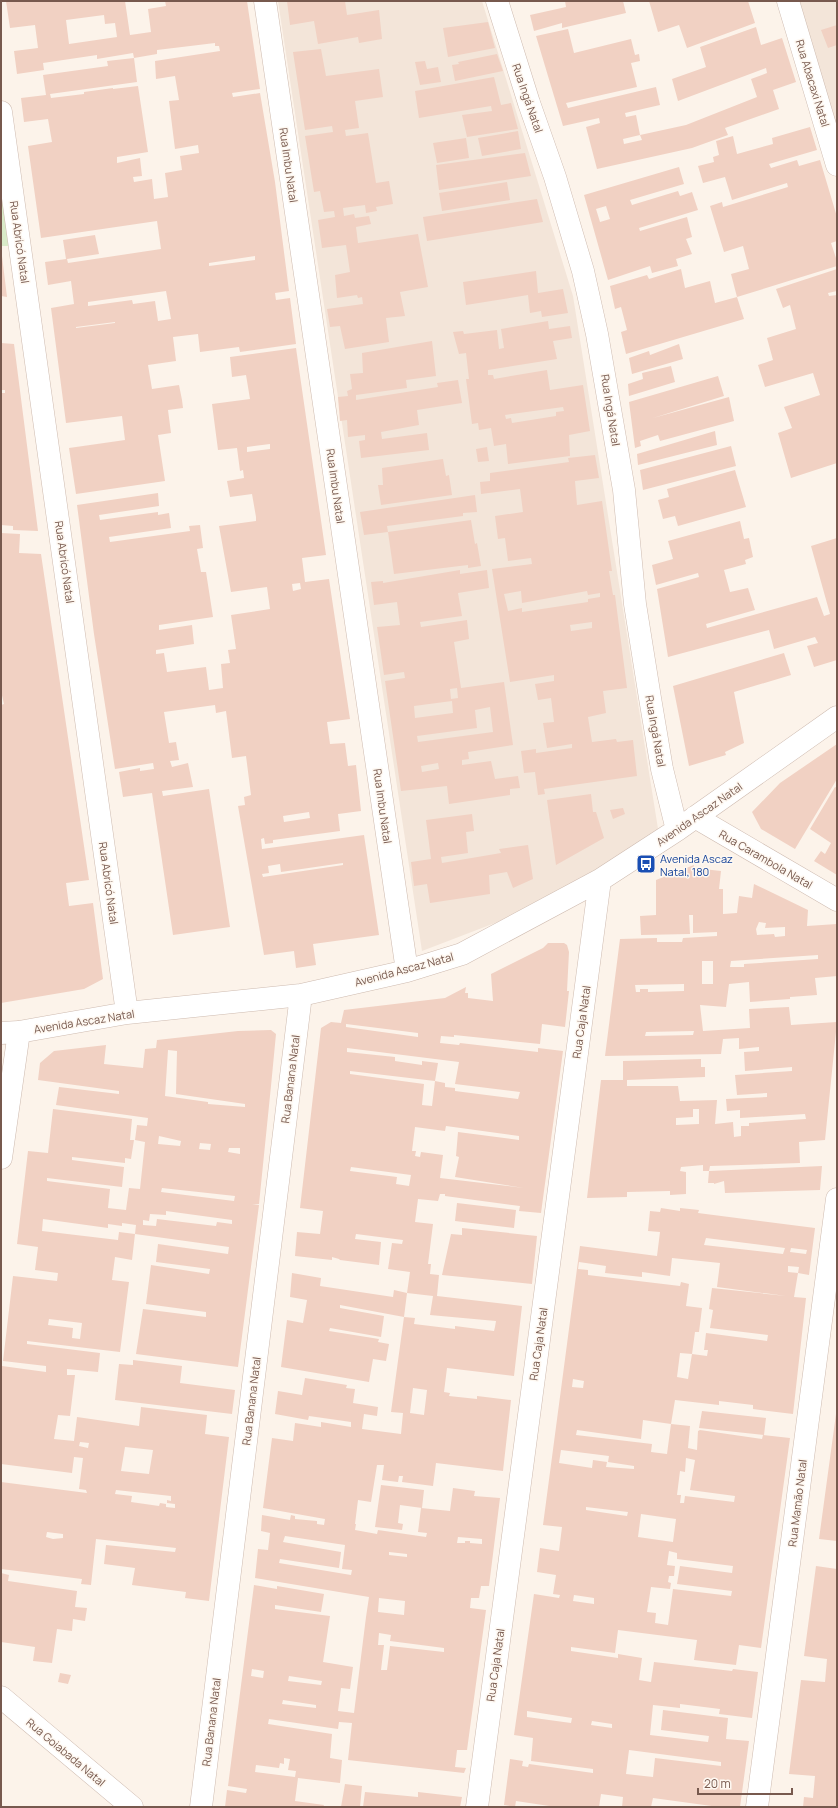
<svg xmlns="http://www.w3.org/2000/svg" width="838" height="1808" font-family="Manrope,sans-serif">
<rect width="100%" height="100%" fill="#fcf3ea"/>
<!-- residential -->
<path fill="#f3e5d9" d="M278 1H482L573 296 659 835 529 910 422 951Z
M784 1H837V179L815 107Z"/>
<!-- green -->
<path fill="#d9eac8" d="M1 122 18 246H1Z"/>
<!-- building -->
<path fill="#f1d1c3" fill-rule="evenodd" d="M6 1H125L130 35 151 32 148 9 166 6 165 1H247L260 89 232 93 233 97 260 93 275 182 289 291 275 293 276 300 290 298 296 344 240 352 239 347 200 352 198 334 173 337 176 361 148 365 152 389 179 385 182 400 183 408 168 410 171 433 158 435 165 481 76 494 69 448 125 440 122 416 66 423 51 308 74 304 71 281 48 285 45 262 66 259 63 240 95 235 99 254 67 259 68 263 161 249 157 221 41 238 28 146 52 142 48 119 24 122 21 98 46 95 43 75 108 66 107 61 134 58 137 82 50 94 51 98 84 94V92L113 88V89L138 86 148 152 117 157V163L140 158 142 176 133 177 134 182 152 179 154 199 168 197 165 173 182 170 180 156 199 153 198 145 175 149 169 101 179 100 175 76 156 79 155 61 220 51 219 46H215V43L157 50V54L134 58 133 53 97 59V55L43 63 44 70 17 74 14 51 38 48 35 25 10 28ZM104 15 105 24 115 23 117 37 69 44 66 20ZM255 256V260L209 266V263ZM166 291 171 319 158 321 155 301 133 304 132 300 88 306V302ZM115 322V323L76 328V327Z
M287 1H345L347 15 379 10 382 39 359 43 358 37 318 44 314 21 290 25Z
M565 1H623L626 13 562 28V23L534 31 530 15 566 7Z
M649 1H748L755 23 687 48 679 25 658 32Z
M488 22 495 48 448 57 443 28Z
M837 25V45L828 48 821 30Z
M756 27 761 45 782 38 796 82 773 90 779 109 725 128 728 135 692 148 597 169 586 127 600 123 599 118 563 126 536 36 568 29 574 53 631 39 635 55 639 54 640 61 631 63 637 87 566 103 568 108 656 87 660 105 625 113 626 117 636 115 640 135 623 139 624 144 642 140 640 135 686 125 757 97 751 79 767 73 766 68 678 101 672 79 706 67 700 47Z
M321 49 326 76 379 69 383 97 355 101 359 128 345 130 346 136 368 133 376 183 389 181 393 204 376 207 377 211 366 213 365 205 343 208 344 216 354 214 355 218 369 216 371 224 356 227 358 243 418 234 428 287 400 292 405 316 386 318 389 342 345 349 340 326 330 327 327 309 363 304 362 297 358 298 357 295 337 298 335 275 350 272 346 245 322 248 318 220 335 217 334 211 324 212 320 191 314 192 305 136 333 132 332 126 305 130 293 52Z
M497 54 503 71 455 81 452 65 459 64 458 62Z
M425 61 427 69 438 67 441 82 420 85 415 62Z
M494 77 501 105 511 103 518 129 467 137 462 115 492 111 491 106 419 118 415 91Z
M810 127 817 150 769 164 771 168 797 160 799 166 820 160 837 217V241L831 243 836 258H837V266L737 297 744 319 626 354 621 332 627 330 621 307 615 309 610 286 647 275 649 279 681 269 685 288 710 281 715 303 737 297 731 274 749 269 743 246 724 252 710 206 722 202 723 207 788 187 787 183 732 200 725 177 703 183 698 166 714 162 713 157 719 155 716 141 733 136 737 154 773 144 772 138Z
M518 131 521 149 482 156 478 138Z
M466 138 469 158 437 163 433 143Z
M525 153 531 176 439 190 436 165Z
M679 167 684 184 630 200 632 205 678 191 680 196 692 192 698 210 639 228 640 231 687 217 692 237 686 239 692 254 676 259 678 266 652 273 650 266 608 280 584 195ZM606 206 610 219 600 222 596 209Z
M507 182 510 200 442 211 439 193Z
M537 199 543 222 427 241 423 217Z
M1 256H2L7 297 1 296Z
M837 269V291L828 293 829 296 837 295V463L791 478 778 433 792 428 784 407 820 395 813 373 765 387 758 365 773 360 767 338 796 329 790 305 783 308 776 289Z
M536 271 538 293 563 289 568 313 542 317 541 311 530 313 528 295 466 305 463 282Z
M548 321 549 329 570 326 572 338 553 341 557 359 488 370V375H493L494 379 547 370 550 390 583 385 590 431 569 435 570 456 508 464 506 444 494 446 491 428 479 430 478 423 472 424 466 379H469L466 353 459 354 453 332 463 331 464 334 497 330 499 349 504 348 501 329ZM563 407 564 411 556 412V416L512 423 511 418 506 419 505 415Z
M432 341 436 376 406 380 407 388 356 395V400L438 387 437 383 458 380 462 403 417 410 419 425 381 432 382 439 427 433 429 450 361 458 359 441 365 440V435L348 437 347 420 340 421 338 397 348 396 347 391 352 389 350 374 363 373 362 353Z
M1 343 14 344 38 531 13 530V526L1 525V393H5V390H1Z
M679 344 683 359 632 374 629 358 649 351 650 355Z
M296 348 326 555 302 558 305 582 329 579 350 719 327 722 330 744 345 743 348 766 356 765 361 811 338 814 340 831 273 840V843L265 844 264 838 261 839 262 849 364 835 379 935 313 944 316 965 296 968 294 951 264 955 238 806 245 805 244 797 251 795 246 756 232 758 226 711 216 713 215 705 164 712 169 743 176 742 179 760 170 761 172 767 188 763 193 787 162 791 163 796 209 789 230 927 173 935 152 793 123 797 119 772 140 768V771L154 769 153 763 115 769 94 634 77 505 158 493 159 506 99 515 100 520 158 512V515L169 513 171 528 109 537 110 542 190 531 189 526 200 525 203 548 197 549 201 572H206L213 617 159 625V630L192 625 194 644 156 650V654L164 653 167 672 206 667 209 690 223 688 221 664 230 663 228 650 236 649 231 615 270 609 267 587 231 592 219 526 256 521V517L252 494 230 497 227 481 244 478 243 470 240 471 237 448 218 450 212 404 250 399 246 375 232 377 230 357ZM270 444V449L247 452V447ZM300 583 301 589 293 591 292 584ZM309 812 310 818 284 822 283 816ZM343 863V865L263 877 262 874 269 873 268 866 280 864 281 872Z
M671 366 675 382 629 396 628 384 643 379 642 373Z
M718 376 724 396 653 418 729 397 734 421 660 441 658 435 640 441 641 446 635 448 629 402Z
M715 431 717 445 638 465 637 454Z
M731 446 736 466 643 490 640 470Z
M487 447 489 461 478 462 476 449Z
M595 455 599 478 575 481 577 505 602 501 612 571H609L613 595H615L627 688 603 691 606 713 588 717 592 742 616 739 617 742 633 740 637 776 544 789 545 794 538 795 535 772 524 773 521 751 536 749V753L572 748V744L547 748 543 723 554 722 551 698 538 700 535 684 554 681V675L510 682 492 569 532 564 531 558 508 561 505 538 498 539 495 516 523 512 520 489 481 494 480 482 490 481V473L569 462 568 458ZM521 591 522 603 587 591 588 595 600 593V597L588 599V602L522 612V608L508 611 504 594ZM592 622V628L571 631 570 625Z
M443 459 446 476 449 475 452 495 381 505 378 485H383L382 468Z
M735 470 746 507 678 526 675 516 663 519 658 500 669 497 667 489Z
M475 495 477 512 463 513V516L387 526 388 532 364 535 360 512Z
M471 520 475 544 477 543 481 566 468 568V565L394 574 388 532Z
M740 521 744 539 749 538 753 557 745 560 746 564 724 570 730 592 748 588 755 610 706 624 707 628 817 597 824 616 830 614 811 546 837 538V660L814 667 807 646 818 643 815 637 774 649 769 630 668 657 657 589 699 577 698 573 656 585 652 565 673 559 668 541Z
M1 533 20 534 19 553 41 554 89 880 66 883 69 906 93 903 103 979 84 989 1 1003V705L4 704 1 691Z
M460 570V574L487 570 489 588 458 593 462 616 420 622 421 627 467 620 469 639 454 642 461 688 504 682 513 745 468 752 469 759 462 760V765L491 761 495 779 518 776 520 788 510 789V795L449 804 447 786 401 791 385 681 405 678 404 672 384 675 377 627 400 625 397 602 374 605 371 582 383 581V583ZM457 688 458 698 451 699 450 689ZM452 701 453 713 415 718 414 706ZM490 707 493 732 418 742 417 736 477 728 475 710ZM438 763 439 769 422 772 421 766Z
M784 653 791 675 734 692 744 743 725 752 726 755 689 766 673 686Z
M837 744V779L795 849 761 829 752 812 780 783Z
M835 787 837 788V875L814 861 821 851 825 854 831 843 810 829Z
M591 794 593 812H596L604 838 556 865 547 800Z
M623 808 625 814 613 819 610 810Z
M472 814 474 831 466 832 468 853 441 857 442 863 501 853 499 849 528 845 533 879 513 888 507 872 489 875 490 894 430 903 427 884 414 886 411 862 431 859 426 820Z
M694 865V868L721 871 719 889H723V914L737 913 739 896 752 898 754 884 808 910 807 926 837 924V976L815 978 817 995 790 997V999L750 1002 749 982 729 984 726 1007 700 1005 703 1031 750 1028 749 1009 789 1007 791 1025 837 1022 825 1140 799 1142 800 1163 710 1166 709 1171 822 1166 820 1190 725 1193 724 1181 714 1184V1183H708L709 1171H703V1165L681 1167 680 1171 686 1172V1194L670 1195V1191L627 1192V1197L587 1198 601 1080H623V1061L701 1059V1067H705V1077L627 1080V1086H678L680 1101 717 1100 715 1124 733 1122 734 1137 741 1136V1126H749V1123L806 1119 805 1114 740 1118V1110L727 1111 726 1099 767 1097V1093L737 1095 735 1075 792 1071V1067L745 1071 744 1052 759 1051V1047L739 1049V1038L723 1039 721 1054 605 1056 620 939 657 938V942H682L683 938 717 936V932L693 933V915H689L690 934 641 935 640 916 656 915V880ZM759 922 766 923 765 928 785 927V936L775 937 774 934 757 935 756 929ZM818 955V959L744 964V967H730L731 961ZM702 961H713V984H702ZM684 984V991L648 992V989H640V992H636L635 985ZM694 1031 693 1035 645 1036 646 1032ZM693 1109H699V1124L676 1125V1118L693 1117Z
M548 943H564L567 945 569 952 567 991H569L565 1027 542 1024 540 1044 454 1035V1037L441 1036 440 1043 459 1045 460 1043 538 1052V1048L563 1051 541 1213 519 1211 520 1206 445 1196V1194H440L438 1201 418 1199 415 1222 433 1224 428 1264H431L430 1274 439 1275 437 1296 522 1306 514 1376 447 1368 444 1392 450 1393 449 1396 477 1399V1396L511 1400 503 1471 436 1463 433 1486 402 1482 403 1476H399L398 1482 382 1480 384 1465H377L371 1502 358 1500 355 1524H356L355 1530 377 1534 378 1530 426 1537 427 1533 418 1532 421 1508 450 1511 453 1488 475 1491 474 1496 500 1498 489 1586H481L479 1598H471L470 1608 486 1610 467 1750H457L455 1767 466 1768 464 1773 348 1760 352 1723 339 1722 338 1729 269 1719 268 1724 332 1734 330 1758 342 1760 340 1783 298 1778 295 1801 324 1805 323 1807H225L227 1790 246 1793 247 1789 228 1786 254 1585 277 1589V1586L324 1594 321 1612 275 1605V1609L330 1616 323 1662 353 1667 350 1689 341 1688 338 1711 354 1713 366 1617 369 1597 255 1578 258 1549 268 1550 270 1533 261 1531 262 1515 290 1520 291 1515 295 1516V1519L317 1521V1524L324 1525 325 1519 263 1508 272 1438 293 1441 295 1423 321 1427V1422L351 1427V1422L309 1416 308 1420 275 1414 278 1391 302 1395 305 1378 347 1385 346 1388 355 1389 353 1403 378 1407 377 1416 364 1414 362 1429 401 1434 403 1413 391 1412 404 1317 415 1318 414 1324 455 1329V1326L494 1331 495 1327 496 1321 430 1315 433 1296 407 1293 410 1272 388 1269 392 1243 402 1244 403 1240 356 1234 355 1239 381 1242 379 1265 340 1260 339 1259 332 1257V1260L295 1256 297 1232 320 1234 323 1211 300 1208 321 1028 331 1022 341 1023 344 1010 445 998 466 987 465 993H468V998L493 1001 491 974 543 948ZM346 1024 418 1033V1037L346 1027ZM347 1048 459 1062 455 1084 520 1092 518 1099 455 1091V1088L445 1087V1083L435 1081 432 1106 422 1105 424 1084 350 1074V1071L435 1081 438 1063 422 1061V1065L395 1061V1057L347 1052ZM446 1126 519 1136V1140L458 1132 456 1156 459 1157 455 1177 524 1188 440 1178 443 1155 421 1152 420 1157 415 1156 416 1151H412L415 1127 445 1131ZM351 1167 411 1175 409 1186 396 1184 397 1177 350 1171ZM413 1388 427 1390 424 1415 410 1413ZM285 1536 345 1545 342 1569 352 1570 351 1575 279 1563 280 1559 339 1568 341 1552 283 1542ZM458 1537 482 1539V1544L470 1543V1541H465V1543H457ZM389 1552 407 1554V1557L389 1555ZM379 1598 405 1601 404 1615 378 1612ZM379 1633 391 1635 390 1641 444 1648V1652L390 1646 387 1670H381L384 1645H378ZM252 1669 264 1671 263 1678 251 1676ZM289 1676 322 1681 321 1685 288 1681ZM283 1700 316 1705V1708L282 1704ZM284 1758 290 1759 288 1770 296 1771 295 1777 255 1772 256 1765 279 1768 280 1763 284 1764Z
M271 1030 276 1034 271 1086 259 1204H252L259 1205 238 1367 136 1354 143 1309 206 1317V1312L146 1304 151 1265 209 1274 210 1269 156 1262 158 1244 228 1254 229 1247 135 1234 136 1225 122 1223V1226L108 1224V1228L43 1219 42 1231 118 1240 119 1232 135 1234 132 1260 115 1257 112 1280 129 1282 120 1352 27 1341V1344L100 1353 98 1372 67 1369V1375H75L70 1416 58 1415 54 1439 74 1441 77 1417 139 1426 141 1407 207 1415 205 1434 229 1437 209 1601 185 1598 186 1592 132 1585 135 1568 104 1564 106 1545 175 1552 176 1548 96 1539 91 1585 81 1584 82 1579 1 1569V1482L87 1493 86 1490 79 1489 83 1458 74 1457 72 1473 1 1464 2 1366 46 1372V1366L3 1361 13 1276 57 1281 58 1273 35 1270 38 1247 17 1244 28 1151 48 1153 53 1109 132 1119 130 1140H134L131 1159 125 1158V1163L72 1157V1160L124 1167 122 1187 47 1178V1181L110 1189 108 1208 126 1210 129 1188 140 1189 145 1142 135 1140 137 1125 147 1126 148 1118 56 1105 59 1087 119 1094V1091L38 1080 40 1063 54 1051 106 1045 104 1064 143 1068 145 1049 156 1048 157 1040 238 1031ZM168 1050 177 1051 176 1094 245 1104V1107L208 1104V1102L165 1096ZM159 1136 181 1141 180 1146 158 1144ZM200 1143 211 1144 210 1150 199 1149ZM229 1148H240V1154L228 1152ZM162 1188 235 1196 234 1201 161 1192ZM166 1211 232 1220V1224L217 1222 216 1226 157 1219 156 1226 143 1225V1220L149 1221 150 1214 166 1215ZM49 1319 82 1323 80 1339 72 1338 73 1328 48 1325ZM80 1442 89 1443 88 1448 79 1446ZM125 1447 153 1450 149 1474 121 1471ZM116 1490 171 1496V1501L167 1500V1503L175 1504V1508L166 1507V1504L160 1503 159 1506 131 1502 132 1496 115 1494ZM47 1532 63 1534V1538L53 1539 46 1537Z
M457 1203 516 1210 514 1228 455 1221Z
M661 1208 680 1211V1208L699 1210 698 1213 815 1228 809 1275 798 1273 799 1267 788 1266V1272L798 1273 794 1297 806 1298 793 1414 753 1409V1405L719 1401V1405L675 1400 671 1424 643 1420 641 1439 577 1430 576 1435 652 1444 651 1452 667 1454 671 1424 690 1426 688 1448 697 1450 698 1431 700 1430 762 1439 763 1435 790 1438 761 1648 739 1645 736 1665 694 1660 697 1640 618 1630 615 1653 571 1647V1651L618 1658V1654L642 1658 639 1680 651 1682 654 1662 732 1671 733 1669 758 1672 752 1718 719 1714 720 1709 680 1704V1708L653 1705 650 1735 708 1742 709 1736 661 1730 663 1710 728 1718 726 1739 749 1741 740 1807H719L653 1798 651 1807H622L623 1797 601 1794 599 1807H556L516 1801 515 1807 504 1805 510 1759 523 1761 522 1766 528 1767 529 1764 593 1773V1769L531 1761 533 1738 514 1735 534 1594 559 1598 560 1595 553 1594 556 1575 537 1572 540 1548 559 1551 562 1527 543 1525 580 1246 657 1256 660 1232 648 1231 650 1211 660 1212ZM706 1238 785 1248 783 1254 704 1245ZM791 1248 807 1250 806 1254 790 1252ZM672 1258 720 1263 717 1287 786 1296 712 1288 709 1309 713 1310 710 1328 768 1335 767 1341 706 1333 704 1350H708L707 1356 692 1354 688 1379 677 1377 680 1353 692 1354 695 1332H699L702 1308 686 1306 689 1284 681 1282 680 1286 588 1275V1270L578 1269 579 1262 606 1266 605 1273 642 1277V1272L670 1276ZM573 1379 584 1381 583 1388 572 1387ZM561 1450 609 1456 608 1462 634 1466V1469L606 1467 607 1462 593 1460 592 1468 559 1463ZM686 1458 695 1460 690 1490 735 1496 734 1502 685 1496 684 1503H680L681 1495H677L680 1471 685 1472ZM586 1507 628 1512 627 1516 586 1510ZM641 1514 676 1519 673 1542 638 1537ZM669 1551 677 1553V1559L733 1566 732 1573 680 1566 677 1584 732 1591 731 1596 673 1589 668 1625 655 1623 656 1613 647 1612 651 1587 670 1589 671 1583 668 1582 669 1576H674L675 1566 667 1565ZM574 1595 594 1598V1604L573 1601ZM527 1711 572 1718 571 1723 527 1717ZM592 1721 612 1724V1728L591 1725ZM629 1750 721 1762V1766L655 1758 653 1777 626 1774Z
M462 1228 537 1236 532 1284 442 1275 451 1234 462 1235Z
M292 1273 321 1278 320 1286 393 1297 394 1290 407 1293 404 1317 340 1305V1308L384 1316 381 1337 330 1328 329 1331 379 1339 378 1342 389 1344 386 1361 373 1359 369 1382 281 1367 287 1320 303 1323 307 1300 290 1297Z
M133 1360 182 1366 180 1383 235 1390 232 1414 115 1400 119 1364 133 1365Z
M702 1411 766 1418 764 1435 699 1428Z
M836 1414H837V1541L819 1539Z
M381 1485 424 1490 422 1508 400 1505 398 1523 403 1524 402 1530 375 1527Z
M816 1566 837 1569V1807H803L804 1797 813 1798 815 1776 789 1774 801 1680 825 1682 827 1659 804 1656Z
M1 1573 9 1575 8 1581 77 1591 75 1607 87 1608 85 1621 73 1619 72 1631 57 1629 52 1663 33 1661 35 1647 1 1642Z
M60 1673 71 1675 68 1684 58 1682Z
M345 1784 362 1786 360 1807H341Z
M365 1792 418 1797V1792L462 1797 460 1807H363Z"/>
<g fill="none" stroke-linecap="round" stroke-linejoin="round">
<defs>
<path id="street" d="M265 1 407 971
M497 1 529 103 555 177 583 271 597 334 624 490 635 604 650 698 662 769 677 830
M788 1 837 165
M1 112 127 1013
M695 817 837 900
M1 1033 19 1032 127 1013 301 995 407 971 462 954 600 880 677 830 837 717
M1 1158 19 1032
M1 1697 132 1807
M201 1807 301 995
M477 1807 600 880
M757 1807 837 1199"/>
</defs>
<!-- street casing -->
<use href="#street" stroke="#cebbb0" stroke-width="23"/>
<!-- street -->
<use href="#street" stroke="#fff" stroke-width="22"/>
</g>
<!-- icons -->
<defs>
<symbol id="bus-square" viewBox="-11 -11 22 22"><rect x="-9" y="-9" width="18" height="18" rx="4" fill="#1a4fb4" stroke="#fef8f1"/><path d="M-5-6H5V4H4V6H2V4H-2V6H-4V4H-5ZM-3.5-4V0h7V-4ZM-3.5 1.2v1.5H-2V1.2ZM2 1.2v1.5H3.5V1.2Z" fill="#fff"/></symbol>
</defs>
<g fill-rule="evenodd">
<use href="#bus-square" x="635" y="853" width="22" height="22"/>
</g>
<g text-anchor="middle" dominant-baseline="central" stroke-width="3" stroke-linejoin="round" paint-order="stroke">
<!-- street labels -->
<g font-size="11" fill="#77594e" stroke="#fef8f1">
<text transform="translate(813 83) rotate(73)">Rua Abacaxi Natal</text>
<text transform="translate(528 98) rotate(71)">Rua Ingá Natal</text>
<text transform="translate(289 165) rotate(82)">Rua Imbu Natal</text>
<text transform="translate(20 242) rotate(82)">Rua Abricó Natal</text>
<text transform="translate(611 410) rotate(81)">Rua Ingá Natal</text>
<text transform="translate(336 486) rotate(82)">Rua Imbu Natal</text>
<text transform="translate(65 562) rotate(82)">Rua Abricó Natal</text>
<text transform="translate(656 731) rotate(80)">Rua Ingá Natal</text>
<text transform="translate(383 806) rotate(82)">Rua Imbu Natal</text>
<text transform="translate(699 814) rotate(-35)">Avenida Ascaz Natal</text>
<text transform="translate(766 859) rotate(30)">Rua Carambola Natal</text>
<text transform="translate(109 883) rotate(82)">Rua Abricó Natal</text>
<text transform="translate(404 969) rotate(-15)">Avenida Ascaz Natal</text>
<text transform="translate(84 1021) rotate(-9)">Avenida Ascaz Natal</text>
<text transform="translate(581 1022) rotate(-82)">Rua Caja Natal</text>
<text transform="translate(290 1079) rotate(-83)">Rua Banana Natal</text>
<text transform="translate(538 1344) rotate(-82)">Rua Caja Natal</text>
<text transform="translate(251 1401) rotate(-83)">Rua Banana Natal</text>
<text transform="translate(797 1503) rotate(-83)">Rua Mamão Natal</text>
<text transform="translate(495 1665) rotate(-82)">Rua Caja Natal</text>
<text transform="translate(211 1722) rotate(-83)">Rua Banana Natal</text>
<text transform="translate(66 1752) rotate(40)">Rua Goiabada Natal</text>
</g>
<!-- transit labels -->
<g font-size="11" fill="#164399" stroke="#fef8f1" text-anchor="start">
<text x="660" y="858">Avenida Ascaz<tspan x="660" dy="13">Natal, 180</tspan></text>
</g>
</g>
<!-- border -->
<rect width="838" height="1808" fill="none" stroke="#77594e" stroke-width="4"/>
<!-- scale -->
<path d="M698 1788v6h94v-6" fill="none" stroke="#77594e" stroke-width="2"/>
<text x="704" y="1788" font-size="12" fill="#77594e" stroke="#fef8f1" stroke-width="3" paint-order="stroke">20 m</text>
</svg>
